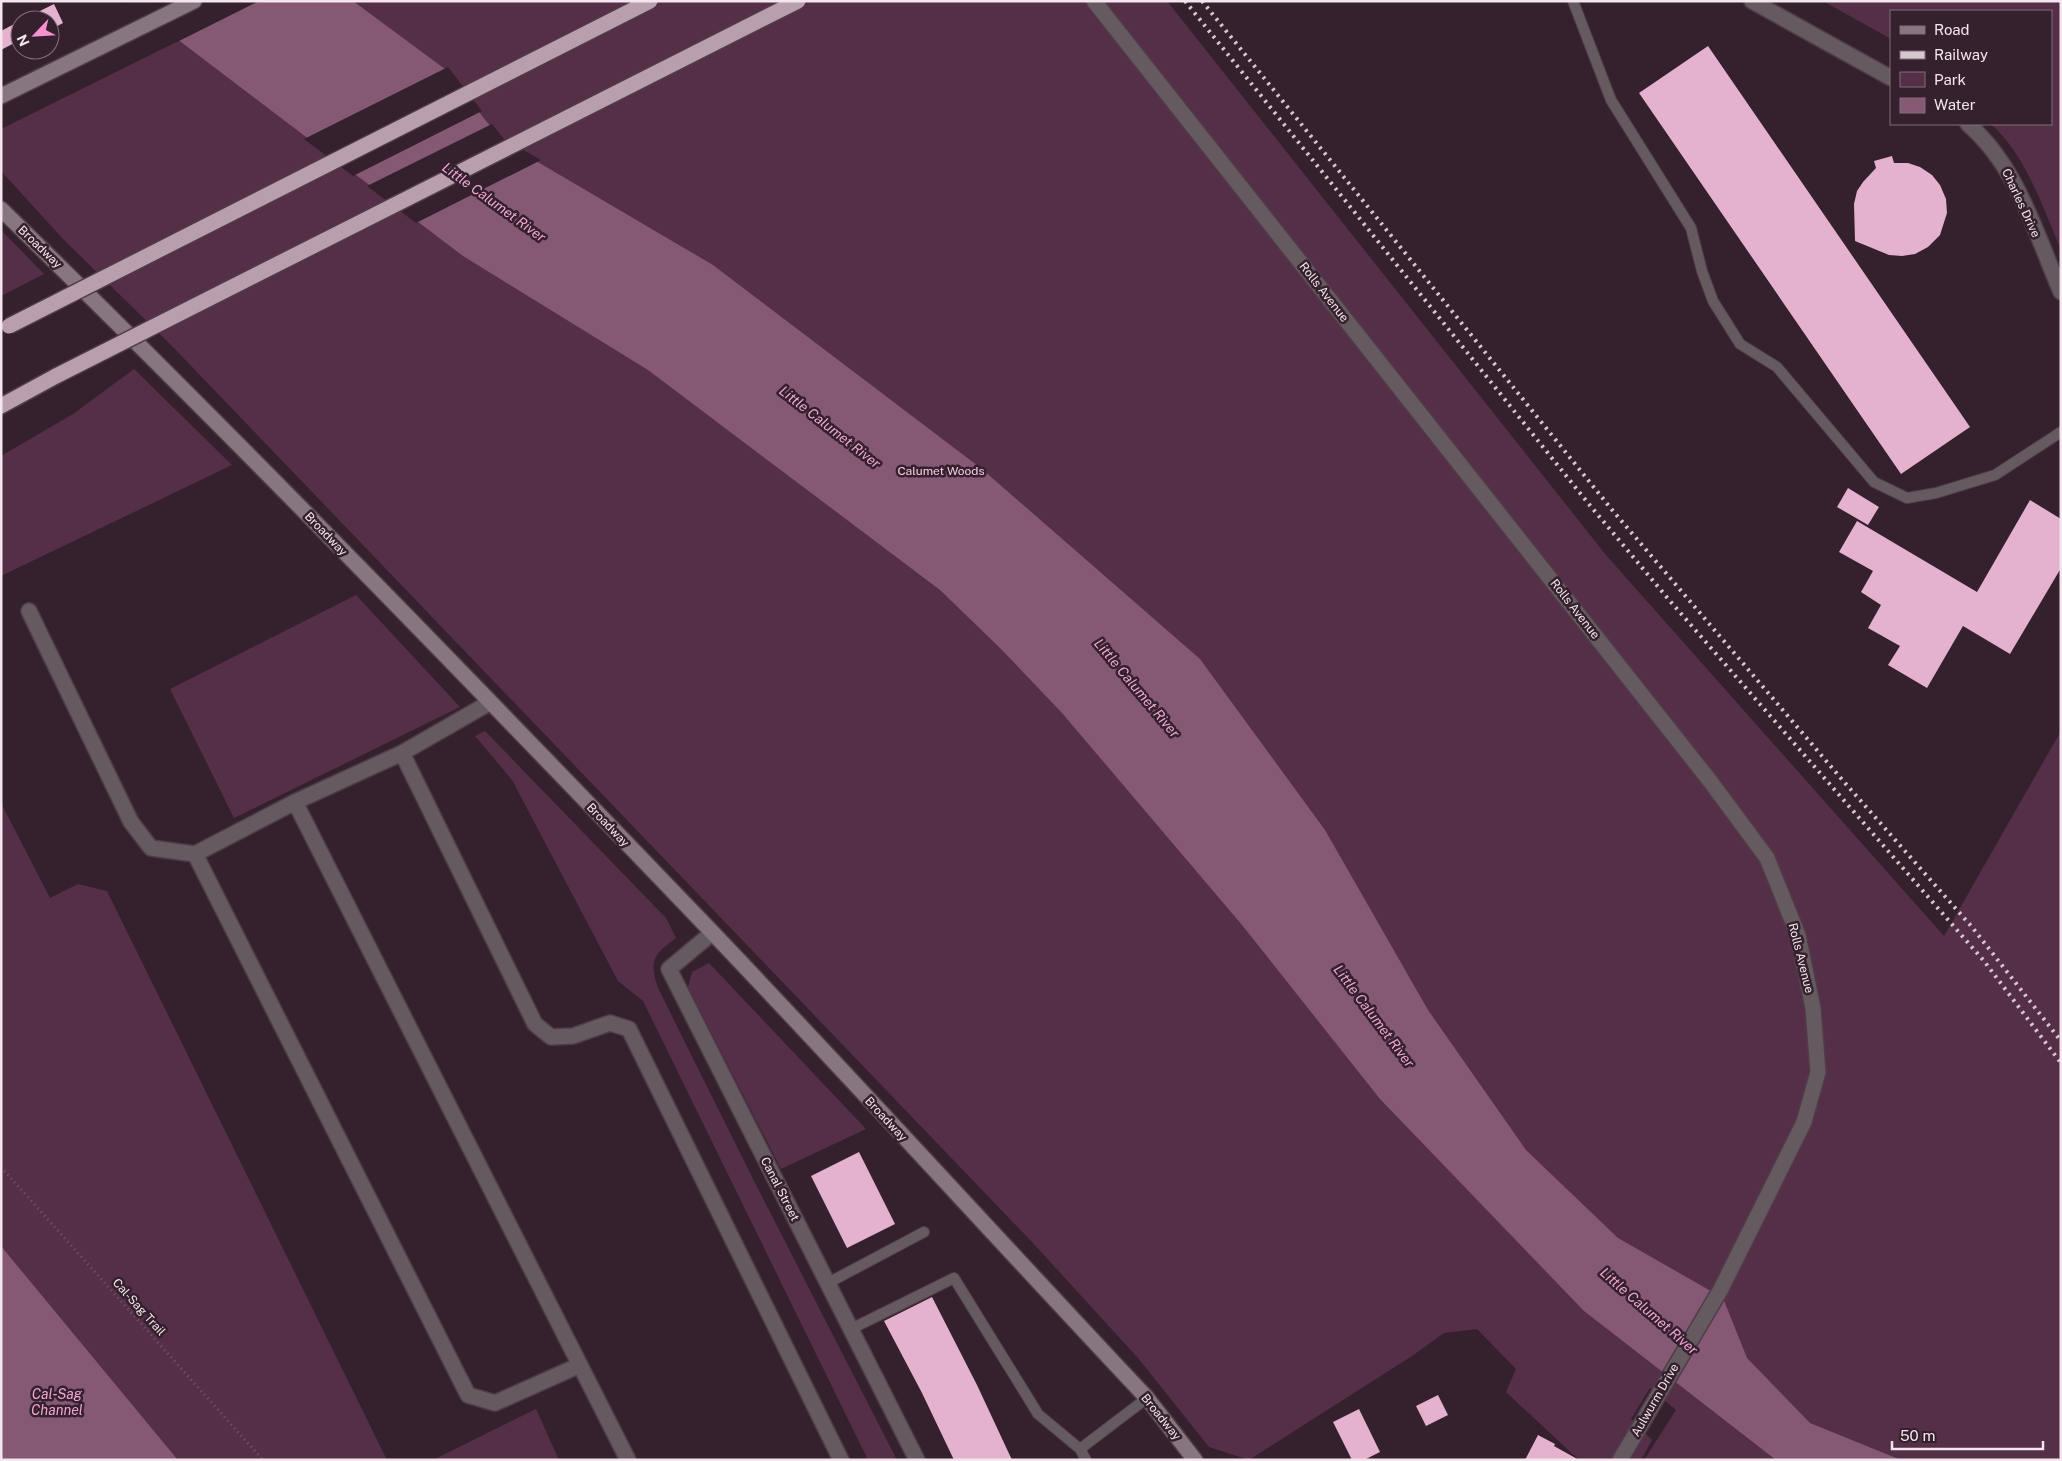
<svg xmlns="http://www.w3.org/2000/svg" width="2062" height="1461" font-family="'Public Sans',sans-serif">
<rect width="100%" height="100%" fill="#35202d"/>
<!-- green -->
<path fill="#552f47" d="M259 1H1167L1606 555 1944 936 2061 731V1460H1644L1676 1410 1650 1388 1631 1419 1652 1440 1641 1460H1579L1506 1392 1516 1369 1477 1329 1444 1333 1412 1356 1249 1460 1209 1447 1138 1358 1032 1242 172 346 63 239 1 171V129Z
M1823 1H2061V250C2042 206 2027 157 1991 124H2051V11H1891V39Z
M1 230 44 274 1 296Z
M134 369 232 465 1 576V456L73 414Z
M356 595 460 707 234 818 170 689Z
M485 731 666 918 676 938C653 955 649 960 658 988L754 1181 897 1460H868L643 1001 618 981 512 780 475 736Z
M1 803 50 898 78 884 107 891 387 1460H178L1 1246Z
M709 963 866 1129 781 1169 688 987 692 972Z
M536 1409 559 1460H433Z"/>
<!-- water -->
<path fill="#855873" d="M127 1H353L445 69 502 141 713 265 982 469 1200 659 1325 830 1428 1010 1526 1150 1618 1238 1723 1298 1747 1358 1810 1423 1901 1460H1776L1584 1311 1380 1099 1242 925 1062 713 1001 649 940 590 648 370 463 256Z
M1 1246 178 1460H1Z"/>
<!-- pier -->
<path fill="#35202d" d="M131 1H259L177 42 126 4Z
M448 67 482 111 353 176 304 139Z
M492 124 504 139 541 160 416 223 367 186Z"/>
<!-- building -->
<path fill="#e4b1cf" d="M54 4 63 23 50 30V20H22Z
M20 21V40L1 50V31Z
M1708 46 1970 427 1901 474 1639 93Z
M1892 156 1894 163H1908L1920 167 1932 175 1940 185 1946 199 1947 213 1940 235 1928 247 1915 254 1902 256 1889 255 1855 241 1854 204 1857 191 1863 182 1876 168 1874 161Z
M1848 488 1879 507 1868 525 1837 507Z
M2030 500 2061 519V568L2010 654 1963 626 1927 688 1888 665 1900 646 1868 628 1881 605 1861 592 1873 571 1839 552 1857 521 1977 592Z
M859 1152 895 1224 847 1248 811 1176Z
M932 1297 977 1385 1012 1460H954L922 1393 884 1321Z
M1438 1395 1448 1415 1426 1426 1416 1406Z
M1359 1409 1380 1452 1364 1460H1352L1333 1422Z
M1538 1435 1555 1444 1554 1446 1579 1460H1525Z"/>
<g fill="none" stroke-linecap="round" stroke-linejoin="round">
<defs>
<path id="lane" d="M1573 1 1611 100 1691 228 1702 271 1713 301 1740 344 1777 367 1874 482 1907 498 1936 493 1995 475 2061 432
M828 1283 924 1232
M851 1329 954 1278 1038 1414 1080 1449
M1086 1460 1080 1449 1147 1398"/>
<path id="street" d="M1094 1 1710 781 1767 858 1798 935 1813 1008 1818 1072 1804 1122 1721 1289 1620 1460
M1752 1 1891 78
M1968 124C2017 166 2036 234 2061 292
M29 611 131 822 151 848 195 854 295 802 402 753 489 703
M402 753 535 1024 551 1037 573 1036 610 1023 629 1029 841 1460
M295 802 628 1460
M195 854 468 1395 495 1403 580 1365
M712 933 669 969 917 1460"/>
<path id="secondary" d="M1 96 194 1
M1 209C243 445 477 687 711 931 858 1085 1001 1243 1147 1398L1195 1460"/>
<path id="highway" d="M1 406 56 376"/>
</defs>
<!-- lane casing -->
<use href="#lane" stroke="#503c48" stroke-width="12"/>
<!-- street casing -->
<use href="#street" stroke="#503c48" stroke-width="18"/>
<!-- secondary casing -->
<use href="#secondary" stroke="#503c48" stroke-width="18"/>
<!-- highway casing -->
<use href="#highway" stroke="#503c48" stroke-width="18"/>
<!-- path -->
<path stroke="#6f5c68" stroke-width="3" stroke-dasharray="1 4" stroke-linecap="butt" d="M1 1167 263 1460"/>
<!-- lane -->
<use href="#lane" stroke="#655a60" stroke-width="10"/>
<!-- street -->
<use href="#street" stroke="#655a60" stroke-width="15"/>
<!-- secondary -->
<use href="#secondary" stroke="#877680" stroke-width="15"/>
<!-- highway -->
<use href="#highway" stroke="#b99fae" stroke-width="15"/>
<!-- rail -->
<path stroke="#d6c7cf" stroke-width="4" stroke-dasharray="2.5 5" stroke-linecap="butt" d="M1185 1 1588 503 1670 601 1984 961 2061 1063
M1202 1 1613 511 1845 783 1972 927 2061 1041"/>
<defs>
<path id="highway-bridge" d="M9 326 650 1
M56 376 798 1"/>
</defs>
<!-- highway-bridge casing -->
<use href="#highway-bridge" stroke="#503c48" stroke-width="18" stroke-linecap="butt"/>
<!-- highway-bridge -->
<use href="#highway-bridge" stroke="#b99fae" stroke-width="15"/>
</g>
<g text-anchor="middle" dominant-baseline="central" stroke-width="5" stroke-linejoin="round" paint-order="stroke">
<!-- street labels -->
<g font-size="12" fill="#f4e6ee" stroke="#35202d">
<text transform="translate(2021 203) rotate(65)">Charles Drive</text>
<text transform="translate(40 247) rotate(44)">Broadway</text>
<text transform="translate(1324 292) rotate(52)">Rolls Avenue</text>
<text transform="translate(326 534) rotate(46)">Broadway</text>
<text transform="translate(1575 609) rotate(52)">Rolls Avenue</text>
<text transform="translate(608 825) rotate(46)">Broadway</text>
<text transform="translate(1801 958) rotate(76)">Rolls Avenue</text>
<text transform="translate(886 1119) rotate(47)">Broadway</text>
<text transform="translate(780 1189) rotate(63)">Canal Street</text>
<text transform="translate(139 1307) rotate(48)">Cal-Sag Trail</text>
<text transform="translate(1655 1400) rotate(-60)">Aulwurm Drive</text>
<text transform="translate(1161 1417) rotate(51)">Broadway</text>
</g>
<!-- park labels -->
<g font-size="12" fill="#facde7" stroke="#35202d">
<text x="941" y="471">Calumet Woods</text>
</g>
<!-- water labels -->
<g font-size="14" font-style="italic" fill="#efa7d2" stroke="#35202d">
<text transform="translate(494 202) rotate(36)">Little Calumet River</text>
<text transform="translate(830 427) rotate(38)">Little Calumet River</text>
<text transform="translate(1137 688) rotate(50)">Little Calumet River</text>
<text transform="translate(1374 1016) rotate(53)">Little Calumet River</text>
<text transform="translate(1649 1311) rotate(41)">Little Calumet River</text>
<text x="57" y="1394">Cal-Sag<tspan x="57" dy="16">Channel</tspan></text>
</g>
</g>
<!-- border -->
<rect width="2062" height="1461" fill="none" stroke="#f4e6ee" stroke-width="5"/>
<!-- legend -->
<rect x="1890" y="10" width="162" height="115" fill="#35202d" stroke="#816f7a"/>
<rect x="1900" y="26" width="25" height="8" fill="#877680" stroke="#816f7a"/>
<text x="1934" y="35" font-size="15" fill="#f4e6ee">Road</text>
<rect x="1900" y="51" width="25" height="8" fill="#d6c7cf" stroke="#816f7a"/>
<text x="1934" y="60" font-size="15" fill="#f4e6ee">Railway</text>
<rect x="1900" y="72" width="25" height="15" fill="#552f47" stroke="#816f7a"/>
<text x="1934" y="85" font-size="15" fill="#f4e6ee">Park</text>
<rect x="1900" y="98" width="25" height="15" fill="#855873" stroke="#816f7a"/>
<text x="1934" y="110" font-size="15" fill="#f4e6ee">Water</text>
<!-- north arrow -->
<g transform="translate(35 35) rotate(245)"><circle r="24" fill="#35202d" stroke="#816f7a"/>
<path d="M0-4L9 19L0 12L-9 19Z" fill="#f690d0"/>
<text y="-8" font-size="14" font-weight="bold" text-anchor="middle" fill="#f4e6ee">N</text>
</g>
<!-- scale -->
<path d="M1892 1441v8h151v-8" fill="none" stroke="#f4e6ee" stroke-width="2.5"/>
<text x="1900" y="1441" font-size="15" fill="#f4e6ee" stroke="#35202d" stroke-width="4" paint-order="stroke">50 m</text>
</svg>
